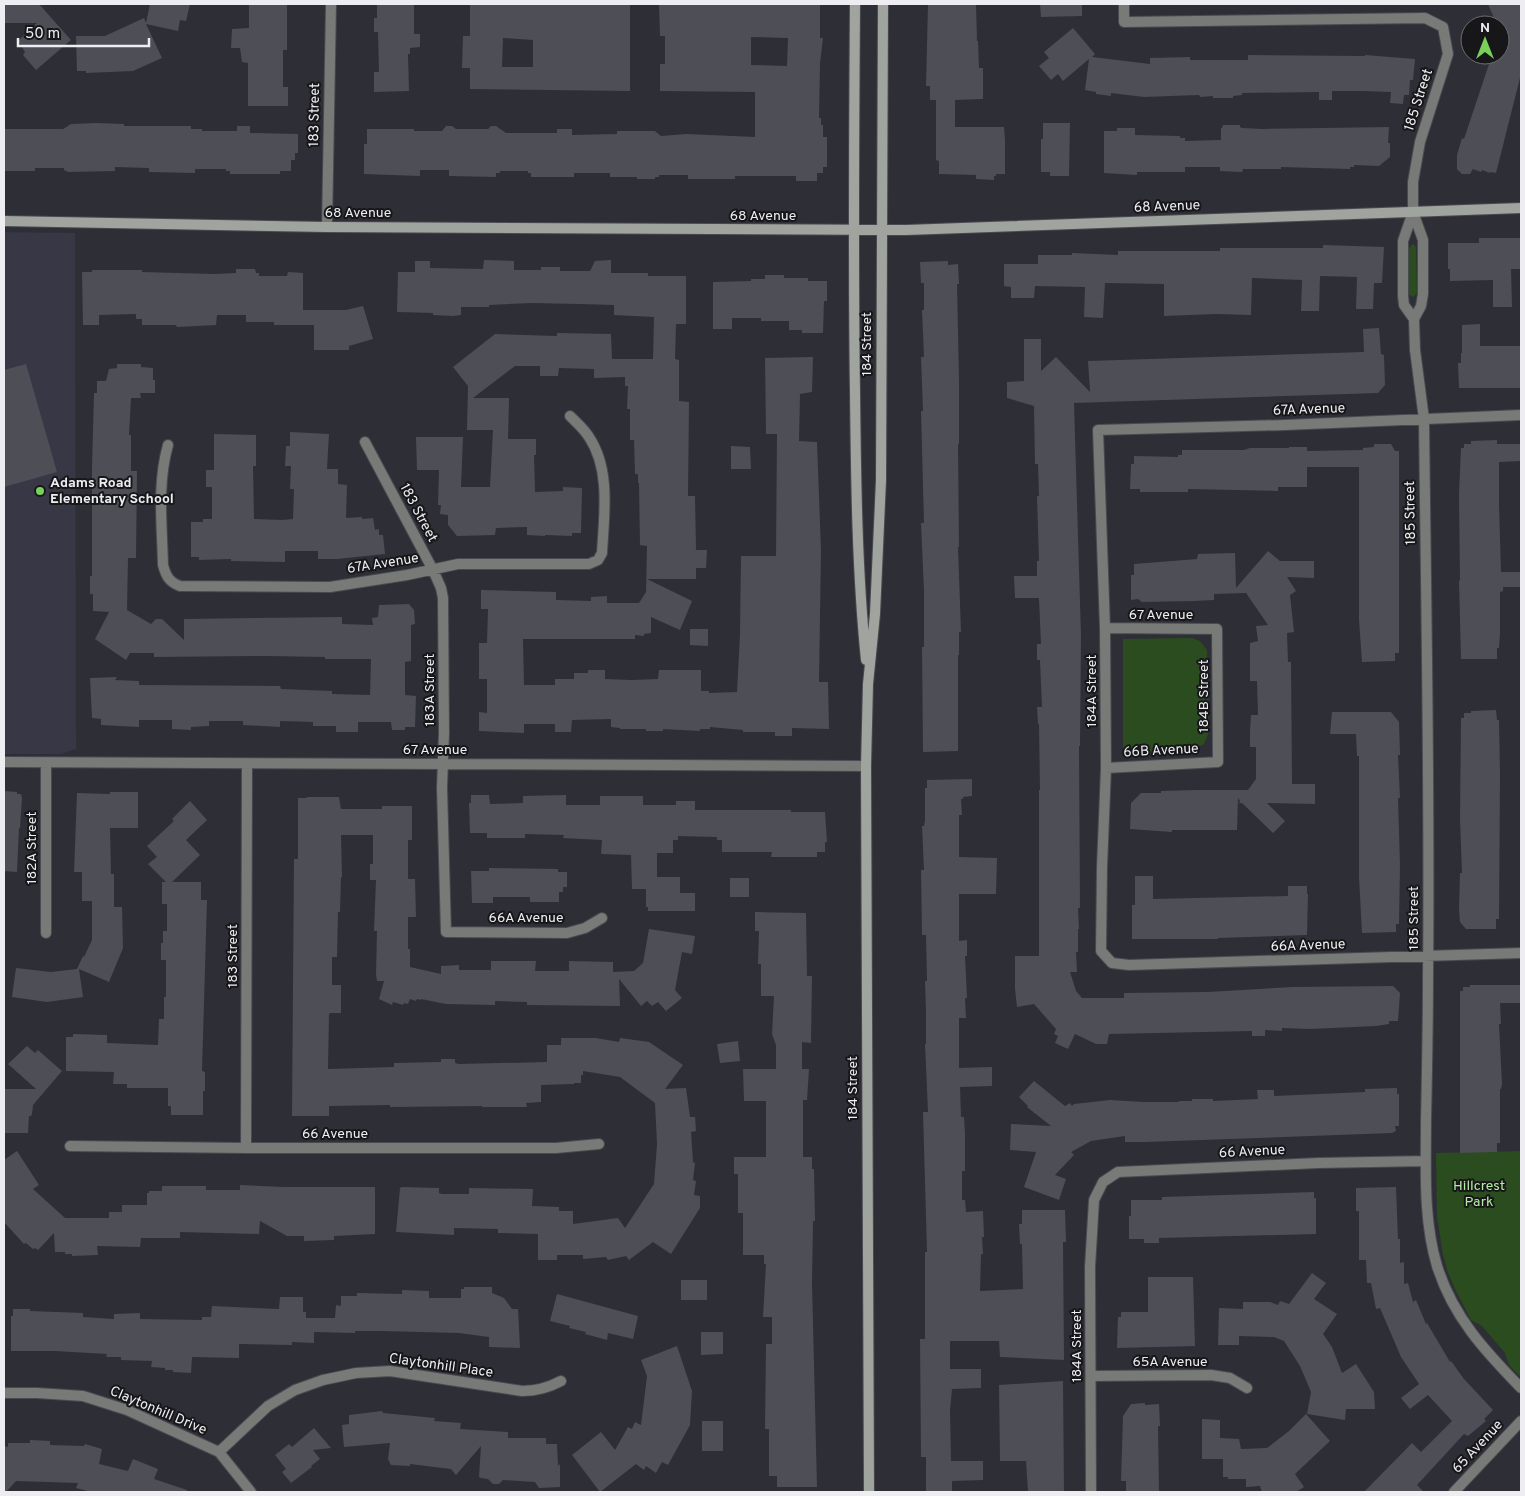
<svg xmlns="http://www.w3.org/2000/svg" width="1525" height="1496" font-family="Overpass,sans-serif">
<rect width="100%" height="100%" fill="#2e2e36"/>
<!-- built -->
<path fill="#373745" d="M4 232 75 233 76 749 61 754H4Z"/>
<!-- green -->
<path fill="#2a4c1e" d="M1413 244 1416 247 1417 293 1413 297 1409 295V248Z
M1192 638 1200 641 1207 650 1209 732 1204 744 1189 752 1123 754V639Z
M1521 1151V1377L1509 1365 1505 1353 1482 1326 1471 1320 1455 1289 1448 1273 1443 1255 1437 1217 1436 1153Z"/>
<!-- building -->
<path fill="#4e4e57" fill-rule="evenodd" d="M4 4H39L71 40 36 70 23 55 25 52 18 41 37 23H4Z
M150 4H190L186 21 180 20 178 31 146 24 162 58 133 71 86 73V71H77L76 36H105L144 18 146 23Z
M249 4H287V50H283V87H288V106H248V63L242 62 240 48H231L232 29 249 28Z
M377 4H414V34H420V47L410 48V54H408L409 91 374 92V72H379L378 32H374V18H377Z
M470 4H630V91L470 89V68H462L463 36H470ZM503 38 533 40V67H502Z
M659 4H820V38H823L820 63 819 118H821V125H823V137H827V167H823V173H817V181H796V176H735V179H688V175H659V177H655V179H637V177H610V173H574V177H531V173H528V171H500V173H496V177L449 176V170H420V176L364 174V144H367V129H414V131H442L446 126H452L456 129H488L491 126H496L506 133H557V129H572V135L617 134V131H655L661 136 686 134 755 137V92L660 91V64H665V36H660ZM751 37 788 38 787 66 751 65Z
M928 4H976L977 41H978L979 68H983V99L955 100V127H1004L1005 140V174H996V176H994V180L976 179V175L939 174V161L936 160V100H930V86H926Z
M1040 4H1082V16L1041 17Z
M1488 4H1521V74L1496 173 1491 172 1490 173 1482 170 1481 172 1473 169 1470 174H1462L1457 169V155L1462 138 1464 139 1492 55H1500V25H1497Z
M1073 28 1095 54 1092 57 1150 64V58L1190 57V60H1248V55L1365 56V55L1415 59 1413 80H1410L1409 95H1404L1403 104 1390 103 1391 92 1362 91H1332V100H1319V92L1242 93V95L1233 96V98H1213V96L1200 97 1199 95 1144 97 1111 93V96L1096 94V92L1085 90 1089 59 1063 81 1058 74 1051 80 1039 66 1049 58 1044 52Z
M96 123 124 124V126H191V129H202V131H237V126H250V133L298 134V153H295V160H291V171H280V174H230V171H226V169H195V173L149 172V168L115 167V171L68 172 64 170V168H35V171H4V129H63L71 124Z
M1043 123H1070L1069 176H1050V172H1041V139H1043Z
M1223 125H1240V127L1242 128 1262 129 1389 127 1388 143H1390V157L1379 166 1354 165V167H1350V169L1281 167V169H1243L1242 172 1220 171V167H1185V172H1137V175L1104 173V131H1117V128H1135V135L1180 136V138H1185V141L1221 140V128H1222Z
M1479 238H1521V269H1511L1512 307H1493V280L1450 281V269H1448V243H1479Z
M1323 245 1384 247 1382 283H1374L1373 309H1356L1357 277 1320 276 1319 311H1301L1302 280 1252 278 1251 315 1216 314 1164 316V284L1105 283 1103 318 1084 317 1085 287 1035 286 1034 298H1011V287L1004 286V264H1038V255H1072V253L1118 255V251H1220V248H1323Z
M484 260 514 261V270H541V267H560V271H590L595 261 611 260V273H648V276H686V324H676L675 359 679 360V401L689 402 688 496H695L696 550H707L706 568H696V579H647L692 601 680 630 651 617V633L644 634V636L635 635V639H523L524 685H555V679H574V673H588V670H605V679L631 680 658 679 659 670H701V691H709V693L737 692 740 635 741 556H776L777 434H766L765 358 813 357 812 392 800 394 799 441 817 442 821 550 819 682H828L829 729 792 728V736H775V732H743V730L710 727V729H700V731L663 729V731H646V729H620V728L611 727V719L572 720 571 732H555V724H524V733L479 731V712L487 713V679H479V643H487L488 609H481V590L556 592V600L591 601V597L607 596V603H639L646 592 647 546 640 545 639 483H638V474H635L634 440H630V409H627L628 386H625V377L594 378V369L559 368 558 376H540V366H515L473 398H509L508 439H536V455H534L535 492 563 491V487L582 488 581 533H572V536L545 535V536L527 535V527L496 528 495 535 457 536 448 525V515L440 514 441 505H438L439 470H417L416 437H463L461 487H490L493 430H467L468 386 453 367 495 334 557 336V333L611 334 612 359H653L654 317 614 315V305L579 304 532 303 489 305V307H461V315L453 316 433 315V313L397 312 398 272H415V261H430V268L483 269Z
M948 261V265L958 264 959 284H957L959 380V444H958L959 547H958L961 632H959V655H958V751L923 752 922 647H924V591L921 523H924L921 411H923L921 357H924L922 310H924V283H921L920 262Z
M236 269H255L256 273H259V276H287L288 272 303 273V310H346L363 306 373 339 349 346V350H314V325H274V322H246V315H217L216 325 177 327 176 325H142V319H136V314L99 315V325H83L82 272H92V270H142V272L215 274 236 273Z
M765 275H784V278H808V281H827V301H824L823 333H802V330H789V321H761V318H732V329H713V282L751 281V279H765Z
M1480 324V346H1521L1520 388H1459L1458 363H1461V353H1462V325Z
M1379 328 1381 354 1384 355 1385 385 1378 393 1074 403 1081 636 1080 746H1079L1080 908H1078L1079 929H1078V952H1076L1077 972H1070L1076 991 1082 998H1124V993L1208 992 1292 987 1393 986 1400 993 1398 1021H1389V1024L1376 1026 1310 1029 1282 1028V1031L1265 1030V1036H1252V1031L1109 1034 1107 1044H1096L1075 1034 1068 1049 1055 1043 1058 1036 1054 1034 1056 1029 1034 1004 1017 1007 1015 989V956H1039V790H1040L1039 724H1038L1037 707H1042L1040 660H1037V644H1041L1039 598H1015L1014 576H1037V561H1039L1037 496H1039L1038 464H1035L1034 406 1007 398V382L1024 381V339H1041V371L1056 357 1090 392 1088 361 1364 352 1363 329Z
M26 364 57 472 4 487V370Z
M117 364H141V367L153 368V380H155V393H140L141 398H131L129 435H131V471H137L136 558H128L127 610 151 624 156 619H162L184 640V619L342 617V624L373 625 372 618 378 617 379 605 409 604 414 610 415 624 411 625V661L405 662V695L416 696 415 727H405V730H392L391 722H358V732H336V726H313V722L280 721V727L243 725V721H209V726L191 727V730L172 729V720H139V727L101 725V719L92 718 90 678 117 677 115 680 139 681V685L280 686 281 689 332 691V694L370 695 371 659H325V657L266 656 154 657V653H130L126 660 95 639 109 612 93 611V594H90V576H92V467L94 393H97V381H106L109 369 117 368Z
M290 432 329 434 327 469H338V484L347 485 346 518 362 517V519L373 518 375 530 379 529V535H383L385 554 337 559H318V551H285V562L231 561V559L199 560V557H191V522H203V519H212V487H206V470H214V434L256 435V466H253L254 519 282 520 293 519 294 489H290L291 466H285L286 446H290Z
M1497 440V444H1521V461L1499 462V504L1501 572H1521V587H1503V591L1500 592V633L1499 648H1497V659H1461L1459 581 1460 580 1459 494 1461 448H1464V444H1471V441Z
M1374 444H1391L1395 451H1399V653H1395V661L1362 662 1359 620V467H1307V487H1278V491L1188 489V492H1140V489H1130L1131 464H1134V456L1178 457V455H1182V450H1244L1250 448H1289V447H1307V451L1363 450V448L1374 447Z
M731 446 750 447 751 469H731Z
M1268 551 1280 561H1314V578L1287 577 1296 591 1290 595 1294 632 1287 633 1288 662H1291L1292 784H1315V804L1267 803 1285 821 1273 833 1242 803H1239L1240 801 1238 798 1237 830H1172V832L1130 829 1131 803 1141 793H1161V791L1197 790H1248L1256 779V747H1250V731L1251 715H1258L1257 681H1250V643L1258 641 1256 626 1268 625 1246 593 1214 594V600L1194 601 1142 602 1138 599 1131 600V575H1134V564L1197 559 1198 554 1235 553 1236 588Z
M690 629H708V646L690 645Z
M1496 710 1497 720H1499L1500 774 1499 919H1496V929H1466L1460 922 1459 909 1460 873H1462L1460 819 1461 718H1464V713H1471V711Z
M1332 712H1391L1399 722 1400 755H1398L1400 798H1398L1400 865 1399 924H1396V932L1362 933 1359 877V756H1357L1356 734H1330Z
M972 779V796L963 797V799H961L962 815H959V857L997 858 996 894H959V941L967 940V956H965L967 998H965L966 1018H959V1068L992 1067V1086L960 1087 961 1117H964L965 1133V1171H962V1200H965L966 1212 983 1211 984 1237H982L983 1254H981L980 1291 1023 1289 1022 1244H1020L1019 1224H1022V1210H1065L1066 1242H1063L1064 1360 1000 1357 999 1341H950V1369H981V1388L952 1389 950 1410 951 1461H983V1480L952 1481V1492H926V1457H921L920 1339H925V1252H927L923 1112H928L925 1044H926V1010L925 981H927L926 935H922L921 870H924L922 826H924L925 820V788H927V780Z
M4 791 17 792V794H21L22 798 20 828H19L17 872 4 871Z
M110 792H138V828H110L111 874H114V907H122L123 948 109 982 79 969 83 997 47 1002 12 997 16 968 51 972 77 969 83 956 84 957 92 940V901H82V872H74L77 793 110 794Z
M471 795H489L490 804 523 803V796L566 795V805H600V796H643V805H676V801H695V810H791V812H825L827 842H825V852H817V857H771L772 852H722V840H717V837L678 836V840H673V853H657V877H680V893H695V911H648V907H646V889H632L631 855 601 854 602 840 563 838 564 835 525 834V838H487V833H470L469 803H471Z
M307 797H339L341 809H382V806H412V840H408V879H415L416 917H408V949H410V967L441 974V966L459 965V970H491V961H536L535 971H569V961L613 962V972L634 971 643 963 649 929 695 936 692 954 682 952 675 990 682 998 666 1011 658 1002 652 1006 647 1001 641 1006 619 979 620 1006 527 1005V1002L495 1001V1005L446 1004 421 999V1000L417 999 416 1001 410 999 408 1004 404 1003 403 1005 393 1002 392 1005 379 999 384 981H377L376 975 377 931H374L376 880H370V864H373V835H341L342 877H341L340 912H338L337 957H332V985H341V1013H331L329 1014 328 1069 394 1067V1063L441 1062V1059H455V1063L459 1064 547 1062V1045H561V1038H596L619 1042 620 1038 649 1042 683 1065 665 1089 686 1088 690 1117H695L696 1131 691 1132 693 1162 695 1163 693 1180 696 1181 694 1195 700 1196V1208L671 1254 653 1242 629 1260 626 1256 608 1260 606 1257 583 1259V1255H557V1260H538V1234L498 1233V1229L454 1228V1235L396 1232 400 1188 402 1187 439 1188V1193L442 1194H469V1188L533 1189 532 1206 559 1207V1211H573V1224L618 1218 625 1228 654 1184 657 1144 655 1103 620 1077 583 1071V1075H581V1083H574V1084L541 1085V1102L526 1103 527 1107H482V1106L390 1107V1105L329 1106V1116H292L294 859H298V798H307Z
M190 801 207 820 186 840 200 855 172 882H201V900H207L202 1071 205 1072V1091H203V1115H171V1106H168V1088H127V1084H113L114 1072 66 1071V1037H73V1034L107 1035V1043L158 1045 159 1019H164V997H166V960H161V943H163V931H167V904H162V882H166L148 864 157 857 147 846 174 821 172 819Z
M489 868 558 869V872H567V887H563V892H559V902H530V897H493V903H472L471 871H489Z
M1135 876H1153V899L1288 896V886H1307V894H1308L1307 935 1218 938V939H1132V905H1135Z
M730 878H749V897H730Z
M755 912 806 913 807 976H812L811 1043 802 1042V1069H809L807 1100H803V1157H812V1169H814L815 1221H813L812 1283 817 1487H777V1476H769V1429H765L766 1344H772V1317H763L766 1264H764V1255H743V1213H738V1174H734V1157H766V1101H744L743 1069H776V1045L772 1034 774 996H761V964H758L759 931H755Z
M1470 985H1521V1003H1500L1501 1024H1499L1502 1084 1501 1089H1500V1143H1497V1152L1460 1153V991H1463V987H1470Z
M738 1041 740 1061 720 1063 717 1044Z
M27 1046 35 1053 38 1050 62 1071 33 1105 32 1114 31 1116H29L28 1133H4V1089H36L8 1064Z
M1034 1081 1065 1106 1070 1103 1072 1106 1074 1104 1110 1100 1144 1102H1179V1101H1192V1099H1213V1101L1258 1099 1257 1090H1274V1096L1365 1092V1089L1397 1088V1094H1399V1126H1395L1396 1131 1392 1133 1146 1142H1125V1136L1091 1141 1071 1152 1074 1155 1055 1175 1066 1179 1059 1200 1024 1187 1036 1152 1010 1150 1011 1124 1051 1126 1027 1107 1028 1106 1019 1097Z
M17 1151 39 1185 33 1189 65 1218H109V1212H122V1205H147V1193H149V1191H162V1186H206V1190H240V1185L284 1187H375V1234L334 1236V1240L304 1241V1236H287L260 1221 259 1234 180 1232V1238H141L140 1247 97 1246 98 1255 72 1256V1254H65V1252H55L54 1233 38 1250 35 1248 33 1249 26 1243 24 1244 4 1222V1160Z
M1396 1187 1398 1239H1400V1263L1404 1262V1284L1408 1283 1413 1302 1416 1300 1426 1324 1427 1323 1450 1362 1451 1361 1464 1379 1493 1410 1484 1419 1486 1421 1468 1436 1464 1434 1417 1485 1424 1492H1364L1412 1443 1421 1452 1452 1421 1428 1395 1410 1409 1401 1398 1419 1384 1401 1357 1380 1308 1376 1309 1371 1283H1367L1366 1260H1359V1211H1356V1188Z
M1314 1192V1198H1316V1234L1159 1238V1243H1144V1239H1129V1216H1131V1200H1162V1197Z
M1312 1273 1326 1283 1314 1299 1337 1314 1323 1334 1332 1347 1342 1373 1356 1364 1374 1392 1375 1409H1346L1345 1420 1307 1414 1311 1392 1300 1366 1284 1341 1274 1337 1239 1336V1345H1218L1219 1308 1243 1309V1302H1270L1278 1305 1280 1301 1289 1304Z
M1148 1277H1193L1195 1346 1117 1348 1118 1317H1121V1312H1148Z
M681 1280H707V1300H681Z
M464 1287H492V1293L504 1298 512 1309H518L520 1348 489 1347V1337L459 1333 381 1331H355V1333L314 1332V1343L292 1342V1345L239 1344V1358L192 1357 191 1373 173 1372V1370H165V1368L151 1367 152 1361 121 1360V1357H106L107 1354 55 1351H11V1316H13V1309H30V1311L83 1313V1317L114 1319V1314L140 1313V1319L202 1320V1317H211L212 1306 279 1309 280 1297H303V1312H306V1318H335L336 1305 341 1306V1296H357V1293L402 1294V1290L429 1291V1298H461V1289H464Z
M557 1294 638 1316 633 1339 608 1333 607 1340 585 1334 586 1332 569 1328 570 1326 550 1321Z
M701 1332H723V1354L701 1355Z
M677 1346 692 1391 690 1425 668 1465 662 1462 656 1473 646 1466 644 1470 636 1464 600 1492 572 1455 601 1432 615 1450 628 1427 632 1429 635 1422 641 1425 647 1376 641 1360Z
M1063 1381 1064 1492H1028L1026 1461H1000L999 1385Z
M1145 1403V1405L1159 1404 1160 1426H1158L1159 1492H1126V1481H1121L1123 1416 1131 1404Z
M382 1411 383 1413 435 1418 434 1421 461 1423 460 1429 508 1432V1438H546V1444H557L558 1466 560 1464V1487L539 1488 535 1482 503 1480 499 1484H493L488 1479 481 1478 479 1477 481 1446 456 1475 451 1469 410 1464V1466L391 1465 388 1459 390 1443 344 1447 342 1425 349 1424V1415Z
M1306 1414 1330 1441 1295 1474 1304 1487 1296 1492H1262L1260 1486 1246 1487V1479H1228V1477H1223V1459H1202V1419L1220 1420V1438L1239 1439 1241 1449 1267 1448 1289 1431Z
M702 1421H723V1451H702Z
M314 1428 331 1448 313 1450 320 1459 311 1466 312 1467 291 1483 282 1472 286 1469 275 1455 289 1444 292 1447Z
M30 1440 50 1441V1445L84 1446 85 1444 102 1449 99 1464 128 1471 133 1459 158 1469 154 1479 187 1490V1492H91L76 1488 78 1483 16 1481 6 1492H4V1446L8 1447V1443H30Z"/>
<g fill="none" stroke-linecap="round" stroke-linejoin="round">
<defs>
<path id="street" d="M1124 4V22L1425 18 1443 27 1448 54 1420 142 1413 182V212L1403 241V296L1404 305 1414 319
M1413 212 1423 240V294L1421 306 1414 319
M327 227 331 4
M1414 319 1415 350 1424 419C1426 604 1430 790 1428 976 1428 1024 1427 1073 1426 1121 1426 1169 1423 1219 1437 1266 1453 1317 1485 1351 1521 1388
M1521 415 1285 425 1098 430 1105 628 1106 768 1102 867 1101 951 1112 963 1129 965 1521 953
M365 442 433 570 441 588 443 598 444 733 442 788 446 932 567 933 585 928 602 918
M168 445C157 484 162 524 163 565 166 576 169 582 180 586L330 587 407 575 458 564H589L598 560 602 553C604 515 611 470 589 437 584 429 577 423 570 416
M1105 628 1217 629 1218 762 1106 768
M4 762 866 766
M46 933V763
M70 1146 246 1148H556L599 1144
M246 1148 247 764
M1091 1376 1211 1375 1230 1378 1247 1388
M4 1393H37L83 1396 127 1410 219 1452 251 1492
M219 1452 268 1406 295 1390 323 1380 356 1373 390 1371 522 1391C537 1391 548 1388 561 1381
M1091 1492 1090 1267 1094 1200 1103 1182 1118 1172 1318 1163 1426 1161
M1454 1492 1521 1421"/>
<path id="secondary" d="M855 4C854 133 853 263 855 392 856 482 857 571 866 660
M4 221 327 227 906 230 1521 208
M869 1492 866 766 868 684 875 614 881 480 883 4"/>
</defs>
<!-- street casing -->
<use href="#street" stroke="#494950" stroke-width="12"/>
<!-- secondary casing -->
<use href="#secondary" stroke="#494950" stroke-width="12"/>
<!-- street -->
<use href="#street" stroke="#777a76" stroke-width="10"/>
<!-- secondary -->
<use href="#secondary" stroke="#a0a49e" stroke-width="10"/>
</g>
<!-- markers -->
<circle fill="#78d158" stroke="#17171a" stroke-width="2" cx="40" cy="491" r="5"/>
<g text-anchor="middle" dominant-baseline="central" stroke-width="4" stroke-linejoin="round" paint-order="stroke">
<!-- street labels -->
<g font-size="14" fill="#ededf2" stroke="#17171a">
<text transform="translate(1419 100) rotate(-72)">185 Street</text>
<text transform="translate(315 115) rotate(-89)">183 Street</text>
<text transform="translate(1167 207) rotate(-2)">68 Avenue</text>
<text x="358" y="213">68 Avenue</text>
<text x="763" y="216">68 Avenue</text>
<text transform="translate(867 344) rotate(-90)">184 Street</text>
<text transform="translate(1309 410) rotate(-2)">67A Avenue</text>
<text transform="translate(418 513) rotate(62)">183 Street</text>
<text transform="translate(1411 513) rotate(-91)">185 Street</text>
<text transform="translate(383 564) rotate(-9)">67A Avenue</text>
<text x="1161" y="615">67 Avenue</text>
<text transform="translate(430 690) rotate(-90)">183A Street</text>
<text transform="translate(1092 691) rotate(-90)">184A Street</text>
<text transform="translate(1204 696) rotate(-90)">184B Street</text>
<text x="435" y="750">67 Avenue</text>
<text transform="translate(1161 751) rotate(-3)">66B Avenue</text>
<text transform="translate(32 848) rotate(-90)">182A Street</text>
<text x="526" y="918">66A Avenue</text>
<text transform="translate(1414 918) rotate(-90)">185 Street</text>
<text transform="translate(1308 946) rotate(-2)">66A Avenue</text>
<text transform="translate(233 956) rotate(-90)">183 Street</text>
<text transform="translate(853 1088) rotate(-90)">184 Street</text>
<text x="335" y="1134">66 Avenue</text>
<text transform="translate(1252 1152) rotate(-3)">66 Avenue</text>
<text transform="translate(1077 1346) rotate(-90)">184A Street</text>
<text x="1170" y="1362">65A Avenue</text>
<text transform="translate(441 1366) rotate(8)">Claytonhill Place</text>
<text transform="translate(158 1411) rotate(23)">Claytonhill Drive</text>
<text transform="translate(1478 1447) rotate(-47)">65 Avenue</text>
</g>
<!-- poi labels -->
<g font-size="14" font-weight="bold" fill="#ededf2" stroke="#17171a" text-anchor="start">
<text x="50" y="483">Adams Road<tspan x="50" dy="16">Elementary School</tspan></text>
</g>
<!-- park labels -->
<g font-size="14" fill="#b4eda2" stroke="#17171a">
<text x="1479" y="1186">Hillcrest<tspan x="1479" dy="16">Park</tspan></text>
</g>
</g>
<!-- border -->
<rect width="1525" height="1496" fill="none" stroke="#ededf2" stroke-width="10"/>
<!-- north arrow -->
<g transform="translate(1485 40)"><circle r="24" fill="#17171a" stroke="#6d6d70"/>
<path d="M0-4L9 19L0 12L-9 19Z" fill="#78d158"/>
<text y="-8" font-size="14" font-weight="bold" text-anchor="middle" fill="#ededf2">N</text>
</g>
<!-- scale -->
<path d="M18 38v8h131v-8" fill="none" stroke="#ededf2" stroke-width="2.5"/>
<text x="25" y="38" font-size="15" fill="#ededf2" stroke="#17171a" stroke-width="4" paint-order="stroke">50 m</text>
</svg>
